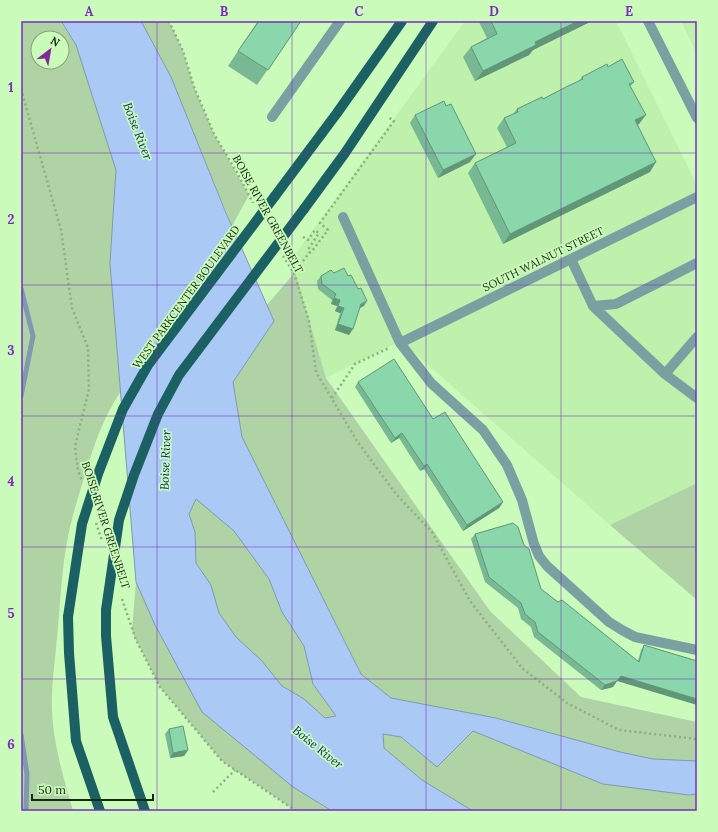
<svg xmlns="http://www.w3.org/2000/svg" width="718" height="832" font-family="Lora,serif">
<rect width="100%" height="100%" fill="#cbfbbb"/>
<!-- built -->
<path fill="#bdf1ac" d="M465 21H616L697 185V483L610 525 401 341 326 378 291 260Z
M681 21H697V54Z"/>
<!-- green -->
<path fill="#afd3a4" fill-rule="evenodd" d="M21 21H60L76 45 116 170 110 263 121 391C104 416 94 444 86 472 78 497 70 522 66 548 61 578 60 608 57 638 55 662 51 687 52 710 53 744 64 779 73 811H21ZM38 38H62V62H38Z
M141 21H169L183 51 194 87 214 134 249 195 232 226 171 77Z
M295 272 326 378 490 611 581 697 697 722V761L653 759 620 752 496 718 391 698 361 674 242 437 233 382 274 321 267 305Z
M697 483V600L610 525Z
M196 499 234 531 269 579 282 612 304 646 313 684 337 716 325 718 304 699 282 686 262 661 236 637 219 613 211 585 196 563 195 532 189 514Z
M136 582 155 625 293 787 332 811H296L222 761 160 687 136 640 132 630Z
M473 731 603 784 689 795 697 794V811H473L422 780 384 748 383 734 401 737 437 767Z"/>
<!-- water -->
<path fill="#abc9f5" stroke="#7e99b0" fill-rule="evenodd" d="M61 21H141L171 77 226 213 274 321 233 382 242 437 361 674 391 698 496 718 620 752 653 759 697 761V794L689 795 603 784 473 731 437 767 401 737 383 734 384 748 422 780 473 811H332L293 787 202 712 155 625 136 582 110 263 116 170 76 45ZM196 499 234 531 269 579 282 612 304 646 313 684 336 716 325 718 304 699 282 686 262 661 236 637 219 613 211 585 196 563 195 532 189 514Z"/>
<g fill="none" stroke-linecap="round" stroke-linejoin="round">
<!-- stream -->
<path stroke="#7e99b0" stroke-width="5" d="M21 288 33 336 21 396
M21 735 27 774 26 811"/>
<!-- path -->
<path stroke="#8ab07e" stroke-width="2.5" stroke-dasharray="2 3" stroke-linecap="butt" d="M169 21 183 51 194 87 214 134 239 176 253 203
M21 89 61 230 72 308 88 348 89 389 75 446 78 471 82 481
M303 237 308 240 315 230 319 233 309 248V253
M283 256 294 273 309 321 316 372 357 441 396 494 432 532 470 601 522 668 567 703 619 730 697 739
M294 273 309 253 312 251 328 230 320 223 394 121 388 117
M332 398 355 364 389 348
M96 523 102 541
M122 599 136 640 160 687 222 761 296 811
M213 792 235 770"/>
<!-- minor -->
<path stroke="#79a1a2" stroke-width="10" d="M648 21 697 118
M272 117 340 21
M343 217 400 343 431 383 483 430 507 465 522 500 534 544 539 556 547 566 609 622 622 630 635 637 697 650
M571 259 593 306 665 374 697 398
M593 306 616 304 697 263
M400 343 697 197
M665 374 697 337"/>
<!-- major -->
<path stroke="#1b6163" stroke-width="10" d="M275 196 337 113 402 21
M304 209 345 153 433 21
M106 610V636L113 717 145 811
M68 617 69 653 76 741 100 811"/>
<!-- major-bridge -->
<path stroke="#1b6163" stroke-width="10" d="M106 610 119 520 134 475 158 414 179 375 304 209
M68 617 82 524 98 474 123 409 148 365 275 196"/>
</g>
<!-- wall -->
<path fill="#78b994" d="M258 21H301L257 85 228 66Z
M479 21H592L533 50 529 55 475 81 463 57 471 47 487 38 479 22Z
M608 67 634 82 630 87 639 124 638 125 650 172 503 244 468 173 475 163 507 147 497 128 504 118 513 114 517 109 543 99 579 81 582 77Z
M415 115 470 162 438 178 410 123Z
M334 273 348 276 364 306 360 308 349 335 335 330 340 313 335 311 337 306 331 304 332 300 318 289 317 281 321 276Z
M358 382 433 419 503 502 499 508 463 531 424 469 420 471 399 438 391 443 355 387Z
M475 534 524 545 541 589 558 602 638 661 641 650 644 645 697 661 617 681 613 687 601 690 534 637 531 627 521 619 518 608 485 582 471 539Z
M169 729 188 750 184 756 170 758 165 734Z"/>
<!-- shaded-wall -->
<path fill="#619678" d="M578 21H592L533 50 529 55 475 81 483 71 535 42Z
M646 115 639 124 628 130 635 120Z
M476 154 470 162 438 178 443 170Z
M656 162 650 172 503 244 510 234Z
M334 298 340 300 337 306 331 304Z
M367 301 364 306 357 309 361 304Z
M338 306 344 308 340 313 335 311Z
M338 324 353 329 349 335 335 330Z
M402 433 399 438 391 443 395 438Z
M427 464 424 469 420 471 424 466Z
M503 502 499 508 463 531 467 525Z
M621 676 697 699V705L617 681 613 687 601 690 605 685Z
M188 750 184 756 170 758 173 753Z"/>
<!-- building -->
<path fill="#8bd7ac" stroke="#619678" d="M259 21H301L268 70 238 51Z
M491 21H578L535 42 536 45 483 71 471 47 497 34Z
M622 59 634 82 629 84 646 115 635 120 656 162 510 234 475 163 516 143 504 118 518 112 517 109 542 97 543 99 568 86 583 79 582 77 607 64 608 67Z
M444 101 446 106 451 104 476 154 443 170 415 115Z
M344 268 348 276 351 275 358 289 361 288 367 301 361 304 353 329 338 324 344 308 338 306 340 300 334 298 336 294 322 284 321 276 331 270 334 273Z
M394 359 433 419 445 412 503 502 467 525 427 464 424 466 402 433 395 438 358 382Z
M513 523 518 527 524 545 529 549 541 589 558 602 562 600 639 662 644 645 697 661V699L621 676 617 681 605 685 538 632 535 622 525 614 521 603 489 577 475 534Z
M183 726 188 750 173 753 169 729Z"/>
<!-- grid -->
<path fill="none" stroke="#7b2cbf" stroke-width="1" stroke-opacity="0.55" d="M157 21V811M292 21V811M426 21V811M561 21V811M21 153H697M21 285H697M21 416H697M21 547H697M21 679H697"/>
<g text-anchor="middle" dominant-baseline="central" stroke-width="3.5" stroke-linejoin="round" paint-order="stroke">
<!-- street labels -->
<g font-size="11" fill="#162810" stroke="#cbfbbb">
<text transform="translate(268 214) rotate(61)">BOISE RIVER GREENBELT</text>
<text transform="translate(543 259) rotate(-26)">SOUTH WALNUT STREET</text>
<text transform="translate(186 297) rotate(-54)">WEST PARKCENTER BOULEVARD</text>
<text transform="translate(106 525) rotate(72)">BOISE RIVER GREENBELT</text>
</g>
<!-- water labels -->
<g font-size="12" font-style="italic" fill="#002e6c" stroke="#cbfbbb">
<text transform="translate(138 131) rotate(69)">Boise River</text>
<text transform="translate(165 460) rotate(-88)">Boise River</text>
<text transform="translate(318 747) rotate(39)">Boise River</text>
</g>
</g>
<!-- border -->
<rect width="718" height="832" fill="none" stroke="#cbfbbb" stroke-width="44"/>
<!-- north arrow -->
<g transform="translate(50 50) rotate(31)"><circle r="19" fill="#cbfbbb" stroke="#83a777"/>
<path d="M0-3L7 15L0 10L-7 15Z" fill="#802a98"/>
<text y="-6" font-size="11" font-weight="bold" text-anchor="middle" fill="#162810">N</text>
</g>
<!-- scale -->
<path d="M32 794v6h121v-6" fill="none" stroke="#162810" stroke-width="2"/>
<text x="38" y="794" font-size="12" fill="#162810" stroke="#cbfbbb" stroke-width="3" paint-order="stroke">50 m</text>
<rect x="22" y="22" width="674" height="788" fill="none" stroke="#7b2cbf" stroke-width="1.5"/>
<g font-size="13" text-anchor="middle" font-weight="bold" fill="#7b2cbf">
<text x="89" y="16">A</text>
<text x="224" y="16">B</text>
<text x="359" y="16">C</text>
<text x="494" y="16">D</text>
<text x="629" y="16">E</text>
<text x="11" y="92">1</text>
<text x="11" y="224">2</text>
<text x="11" y="355">3</text>
<text x="11" y="486">4</text>
<text x="11" y="618">5</text>
<text x="11" y="749">6</text>
</g>
</svg>
